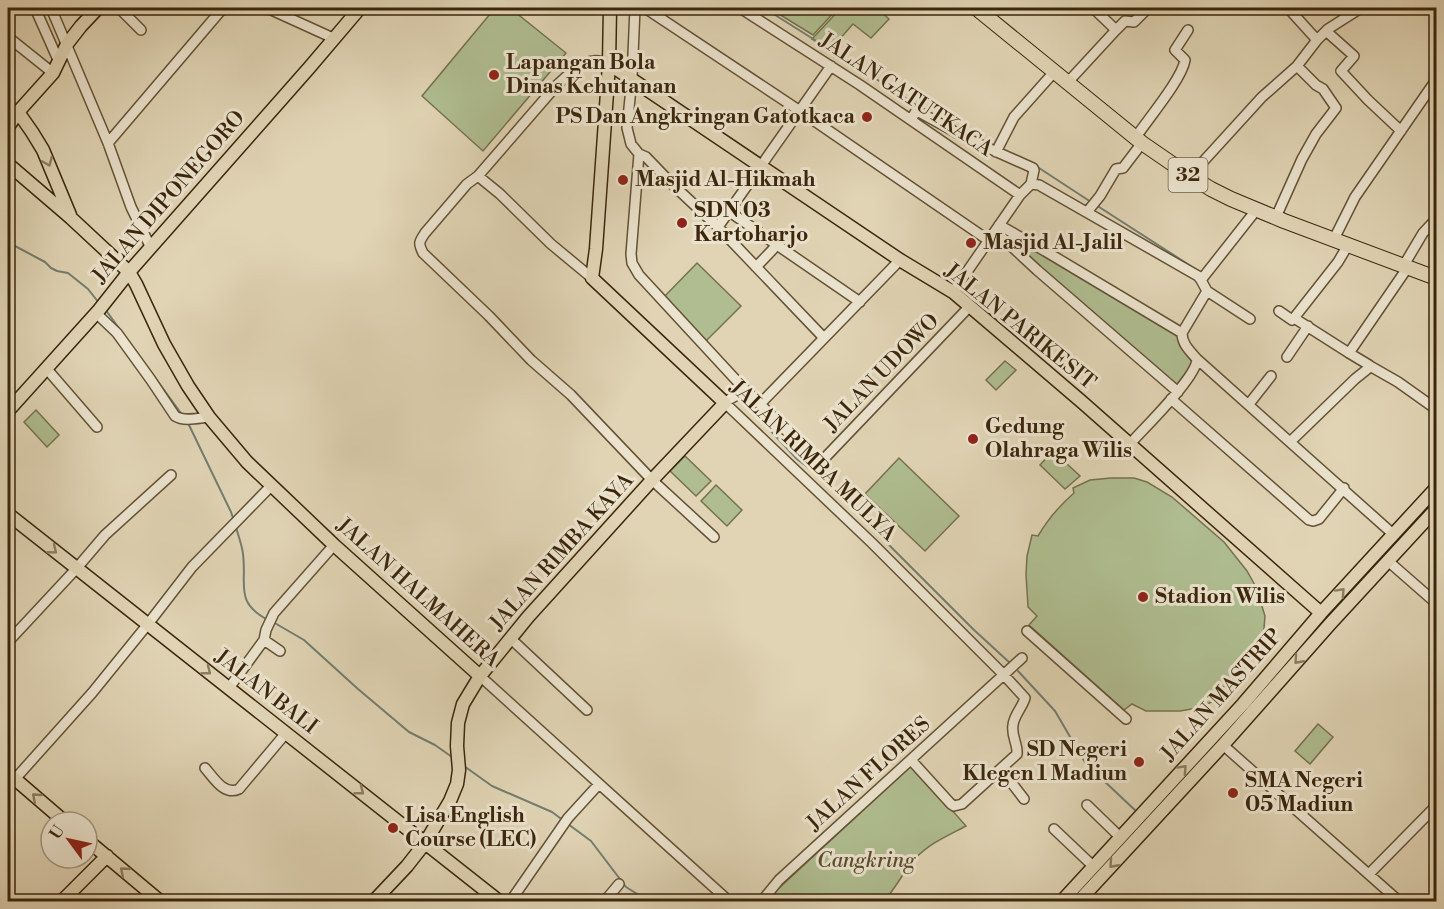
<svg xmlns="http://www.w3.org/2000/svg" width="1444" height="909" font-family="'Libre Bodoni',serif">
<rect width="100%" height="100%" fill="#e0d4b4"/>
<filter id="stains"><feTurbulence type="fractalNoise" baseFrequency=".00333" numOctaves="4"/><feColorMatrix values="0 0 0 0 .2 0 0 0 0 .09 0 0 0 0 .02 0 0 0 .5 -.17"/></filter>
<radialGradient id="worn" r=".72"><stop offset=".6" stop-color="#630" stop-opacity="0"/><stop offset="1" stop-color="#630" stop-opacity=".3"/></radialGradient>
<!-- green -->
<path fill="#afbd90" stroke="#75724e" stroke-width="1.5" d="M495 8H510L566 53 483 151 422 96Z
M769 8H838L813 35Z
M841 8H877L889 19 871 38 853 24 830 50 812 39Z
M1013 236 1177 334 1180 346 1193 363 1177 387 1009 241Z
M697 263 741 306 705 342 664 297Z
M1005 361 1016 370 996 390 986 380Z
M36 410 59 435 47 447 24 422Z
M1053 451 1080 476 1065 489 1040 465Z
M685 456 711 481 696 496 670 471Z
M899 458 959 516 925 551 865 494Z
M1111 478H1134L1147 482 1172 497 1224 542 1247 571 1256 587 1265 616 1263 640 1258 657 1251 655 1242 670 1216 694 1217 700 1197 708 1180 711H1146L1132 704 1124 710 1029 625 1037 616 1028 607 1026 574 1027 556 1032 535 1038 536C1048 519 1059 506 1074 493L1073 488 1090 480Z
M716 485 742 510 727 526 701 501Z
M1318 724 1333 737 1310 764 1295 751Z
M912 765 966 826C949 835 928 844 915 859 903 872 896 888 884 901L764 902Z"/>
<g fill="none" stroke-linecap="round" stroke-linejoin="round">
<!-- stream -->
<path stroke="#727d71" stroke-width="2" d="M764 8 853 64 921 108
M1036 166 1091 202
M1096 205 1200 272
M8 240 15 246 45 262 51 268 57 271 68 273 88 289 99 303
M105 309 183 416
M740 400 755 414 797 459 822 478 973 629 1010 663
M188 423 231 512 234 521
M236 527C238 535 242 545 243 554 247 585 234 602 268 620
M273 622 304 640 358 689 409 732 435 745 452 757
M1018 671 1055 711 1086 764 1137 812
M464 766 492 786 552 812 564 821
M568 824 591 841 626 887 650 902"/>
<defs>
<path id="minor" d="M35 8 59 62
M51 8 108 143 131 207 151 248
M119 8 141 30
M267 8 333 38
M635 8 632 78 627 128 631 144 639 154 631 254 632 263 639 275 748 393
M645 8 800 111 988 240
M740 8 860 85 1020 195
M1288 8 1317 40
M1116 30 1125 21 1134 22 1148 8
M1326 31 1354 56 1341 71 1368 100 1401 131
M8 37 53 73
M1068 82 1116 30 1093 8
M911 120 916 111 919 112 968 139 1033 168 1034 170 1031 184
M1136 137C1148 119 1182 79 1185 60L1175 50 1188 30
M108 143 223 8
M996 152 1014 117 1055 71
M639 154 646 157 671 183 718 227 824 338
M478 176 556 86C565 78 581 61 594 61 599 60 604 62 609 64
M1190 176 1262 97 1297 66 1317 40 1328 29 1361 8
M1031 184 1039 185 1198 276 1201 280 1207 291 1182 333C1182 344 1190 351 1197 359L1393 534
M730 212 777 245
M1087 212 1100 196 1116 169 1123 168 1142 143
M1276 217 1302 159 1316 134 1336 108 1323 89 1316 85 1297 66
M999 225 1045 251 1182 333
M718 227 831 66
M995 231 1037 270 1178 392
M1334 239 1355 197 1436 80
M900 260 760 404 748 393C738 394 733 396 725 403L872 543 1004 675 1025 698C1022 708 1014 715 1013 725 1011 736 1018 744 1017 754L962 804 954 806 951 804 911 760
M1404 265 1423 233 1436 219
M756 267 777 245 860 302
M592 278 551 244 500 194 478 176 467 184 425 233C419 242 418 243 423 253L489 316 531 360 571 395 652 480 714 537
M1201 280 1257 209
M1207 291 1250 319
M953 292 1020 195 1031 184
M1279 311 1292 320 1294 318 1349 353
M96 313 117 333 151 380 175 416C184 422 199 418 209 417
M1294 318 1338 262 1348 245
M1287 357 1308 326
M1370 366 1398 382 1436 409
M46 368 97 427
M1171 399 1309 520 1313 521 1319 519 1344 488
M760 404 819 464 970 306
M1249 404 1271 376
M1290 442 1355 379 1370 367 1369 365 1349 353 1408 267
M1130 444C1144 428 1197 377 1197 359
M1388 561 1436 603
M1027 631 1126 719
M510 638 587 710
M264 640 266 630 274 613 334 545
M8 642 76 569 105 535 171 475
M480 676 617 800 730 902
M229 688 264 640 280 651
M1223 745 1400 902
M205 768C214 778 224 796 239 789L286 733
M1001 769 1024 799
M15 779 92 693 148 624 192 567 271 486
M1087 805 1120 837
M1054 829 1094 867
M1369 874 1436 806
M510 902 568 818 599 784
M604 902 619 884
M761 902 779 880 1022 658
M1436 902V901"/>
<path id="major" d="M609 64 900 260 953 292 1082 402 1321 613
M18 112 32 132 43 150 70 215
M8 127 18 112 53 73 67 44 81 26 98 8
M8 164 71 218 129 272 136 284 164 344 188 386 209 417 247 462 334 545 480 676
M8 411 99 310 129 272 309 68 360 8
M8 514 500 902
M8 773 65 822
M87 840 161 902
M61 902 107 856
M373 902 407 866 425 843 450 801 457 784 459 770 457 746 458 723 463 704 480 676 528 617 652 480 725 403 592 278 596 249 609 64 610 8
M1061 902 1243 704 1321 613 1436 488
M1078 902 1223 745 1330 624 1436 509"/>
<path id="highway" d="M976 8 1142 143 1190 176 1211 189 1231 199 1284 221 1436 278"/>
</defs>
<!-- minor casing -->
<use href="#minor" stroke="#645236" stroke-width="12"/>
<!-- major casing -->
<use href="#major" stroke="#3b260c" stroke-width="15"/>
<!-- highway casing -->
<use href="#highway" stroke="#3b260c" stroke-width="16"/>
<!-- minor -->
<use href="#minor" stroke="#ebe3ce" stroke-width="9"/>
<!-- major -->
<use href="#major" stroke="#e0d4b4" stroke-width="12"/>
<!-- highway -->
<use href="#highway" stroke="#e0d4b4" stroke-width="14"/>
</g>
<!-- one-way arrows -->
<defs><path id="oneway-chevron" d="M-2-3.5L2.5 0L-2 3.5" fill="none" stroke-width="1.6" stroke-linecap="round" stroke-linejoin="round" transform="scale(1.5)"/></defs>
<g stroke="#8e7d60">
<use href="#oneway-chevron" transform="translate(48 162) rotate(67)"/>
<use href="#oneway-chevron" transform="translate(53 550) rotate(39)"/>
<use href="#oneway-chevron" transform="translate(1341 592) rotate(-47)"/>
<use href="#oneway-chevron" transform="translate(1298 660) rotate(132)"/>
<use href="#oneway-chevron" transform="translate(207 671) rotate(38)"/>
<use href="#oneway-chevron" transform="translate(1183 769) rotate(-47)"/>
<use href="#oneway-chevron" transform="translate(360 791) rotate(38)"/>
<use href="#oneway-chevron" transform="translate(36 797) rotate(-139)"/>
<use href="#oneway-chevron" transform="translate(1113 864) rotate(132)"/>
<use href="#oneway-chevron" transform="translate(124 871) rotate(-139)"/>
</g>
<!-- markers -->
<g fill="#8f2418" stroke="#ebe3ce" stroke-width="2">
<circle cx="494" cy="75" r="6"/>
<circle cx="867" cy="117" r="6"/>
<circle cx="623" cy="180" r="6"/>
<circle cx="682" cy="223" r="6"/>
<circle cx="971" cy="243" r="6"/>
<circle cx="973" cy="439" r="6"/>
<circle cx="1143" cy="597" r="6"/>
<circle cx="1139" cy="762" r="6"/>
<circle cx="1233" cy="793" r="6"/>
<circle cx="393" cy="828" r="6"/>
</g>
<g text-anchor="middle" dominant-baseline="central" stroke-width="6" stroke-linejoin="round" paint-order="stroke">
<!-- shield labels -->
<rect fill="#ebe3ce" stroke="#705f46" stroke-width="1.5" x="1168.5" y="158" width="39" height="34" rx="4.5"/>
<g font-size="20" font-weight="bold" fill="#3b260c">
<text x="1188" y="175">32</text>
</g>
<!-- poi labels -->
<g font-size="21" font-weight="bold" fill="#3b260c" stroke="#ebe3ce" text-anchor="start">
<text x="506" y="63">Lapangan Bola<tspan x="506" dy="24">Dinas Kehutanan</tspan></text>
<text x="855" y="117" text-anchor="end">PS Dan Angkringan Gatotkaca</text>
<text x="635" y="180">Masjid Al-Hikmah</text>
<text x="694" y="211">SDN 03<tspan x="694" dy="24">Kartoharjo</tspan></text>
<text x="983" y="243">Masjid Al-Jalil</text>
<text x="985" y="427">Gedung<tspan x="985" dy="24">Olahraga Wilis</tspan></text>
<text x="1155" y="597">Stadion Wilis</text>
<text x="1127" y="750" text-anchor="end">SD Negeri<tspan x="1127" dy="24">Klegen 1 Madiun</tspan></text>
<text x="1245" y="781">SMA Negeri<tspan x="1245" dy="24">05 Madiun</tspan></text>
<text x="405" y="816">Lisa English<tspan x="405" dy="24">Course (LEC)</tspan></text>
</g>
<!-- street labels -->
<g font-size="21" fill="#3b260c" stroke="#ebe3ce">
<text transform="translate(906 95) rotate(34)">JALAN GATUTKACA</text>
<text transform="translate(169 197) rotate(-49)">JALAN DIPONEGORO</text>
<text transform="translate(1020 327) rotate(39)">JALAN PARIKESIT</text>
<text transform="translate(882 373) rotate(-46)">JALAN UDOWO</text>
<text transform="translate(813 461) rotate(44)">JALAN RIMBA MULYA</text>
<text transform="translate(562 552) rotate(-48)">JALAN RIMBA KAYA</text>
<text transform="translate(418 593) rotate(42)">JALAN HALMAHERA</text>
<text transform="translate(266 692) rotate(38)">JALAN BALI</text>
<text transform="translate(1222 695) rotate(-48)">JALAN MASTRIP</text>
<text transform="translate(869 774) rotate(-42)">JALAN FLORES</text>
</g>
<!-- park labels -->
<g font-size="21" font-style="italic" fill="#584c2d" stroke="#ebe3ce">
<text x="866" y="861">Cangkring</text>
</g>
</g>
<!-- margin -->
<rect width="1444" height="909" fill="none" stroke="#e0d4b4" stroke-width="30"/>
<rect x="9" y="9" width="1426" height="891" fill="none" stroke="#3b260c" stroke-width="3"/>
<rect x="15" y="15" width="1414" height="879" fill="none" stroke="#3b260c" stroke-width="1.5"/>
<!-- north arrow -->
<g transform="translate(69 840) rotate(303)"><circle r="28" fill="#ebe3ce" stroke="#a59780" stroke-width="1.5"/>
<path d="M0-4.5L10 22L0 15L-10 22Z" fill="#8f2418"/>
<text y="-9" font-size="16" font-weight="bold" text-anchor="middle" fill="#3b260c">U</text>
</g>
<rect width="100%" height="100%" filter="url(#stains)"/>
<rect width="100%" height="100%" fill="url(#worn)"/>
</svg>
